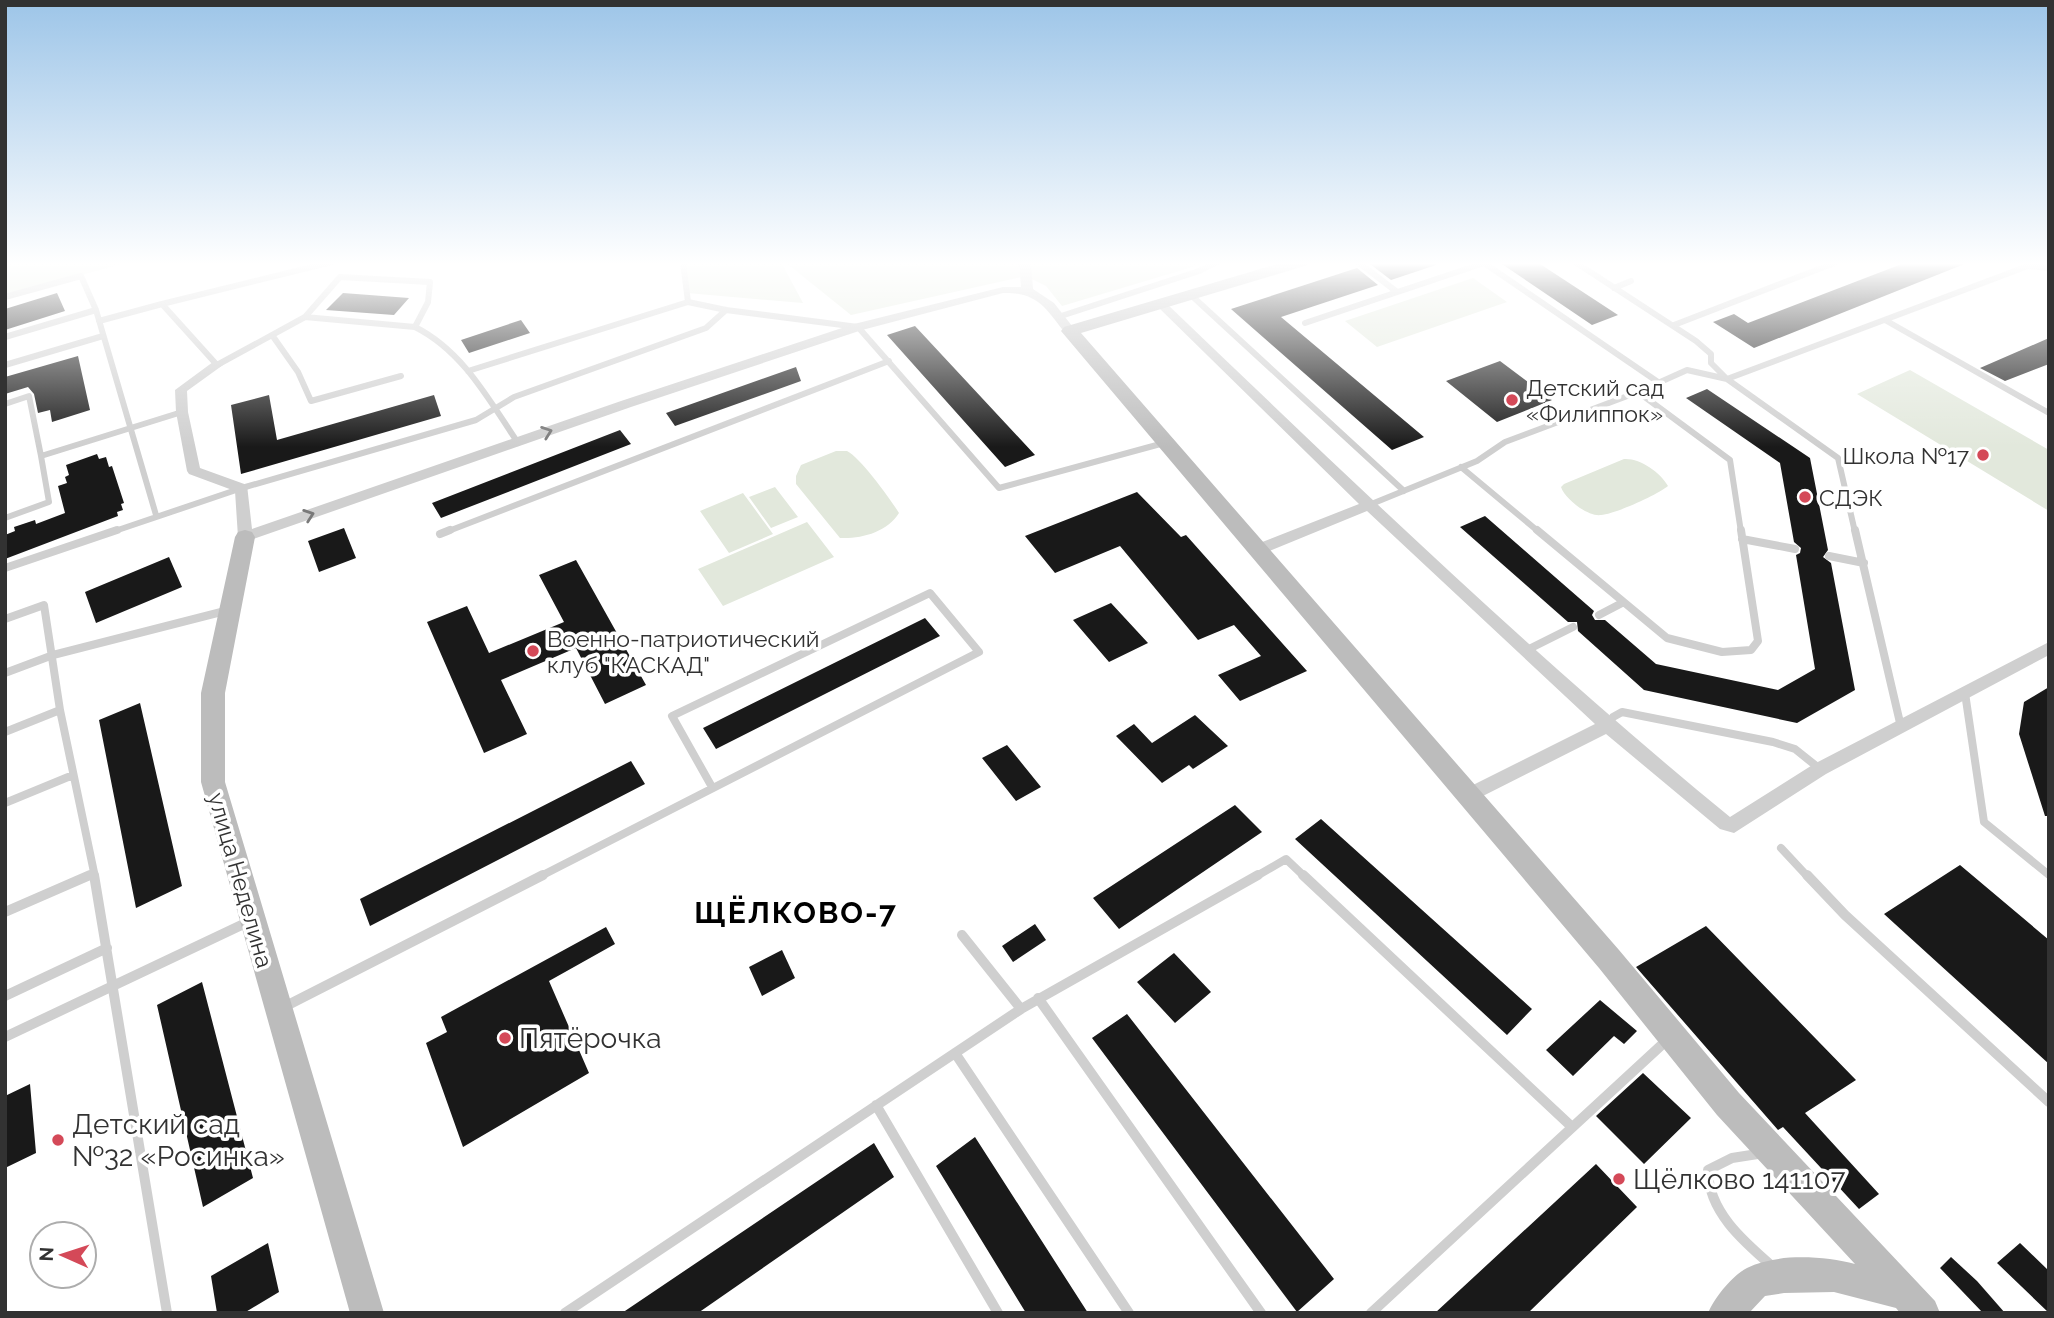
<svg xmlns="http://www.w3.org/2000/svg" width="2054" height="1318" font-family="Raleway,sans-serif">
<rect width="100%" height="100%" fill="#fff"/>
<!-- green -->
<path fill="#e2e8dc" d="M5 262H130L5 295Z
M684 262H781L803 303 687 293Z
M785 262H1209L1062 306 1046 286 1026 276 851 315Z
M1473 278 1507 302 1377 347 1345 321Z
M1910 370 2049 450V511L1857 394Z
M836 451C837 451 846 451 847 451 860 457 891 500 899 513 887 532 862 539 840 538L796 484V476L801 465Z
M1624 459C1640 458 1660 472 1668 486 1657 495 1615 514 1601 515 1588 517 1565 499 1561 487L1564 484Z
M775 487 798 517 771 528 749 497Z
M743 493 773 534 729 553 700 511Z
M807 522 834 557 723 606 698 569Z"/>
<!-- building -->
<path fill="#191919" d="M1376 262H1436V265L1391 280 1370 264Z
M1499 262H1537L1618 315 1592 325Z
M1907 262 1967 263 1754 348 1713 322 1734 314 1748 323Z
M1357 268 1378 285 1281 317 1424 437 1392 450 1231 309Z
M57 293 65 311 5 330V309Z
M343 293 409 298 394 315 326 310Z
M521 320 530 333 469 353 461 340Z
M915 326 1035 455 1005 467 887 335Z
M2049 338V364L2005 381 1980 368Z
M78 356 90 410 52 422 50 410 38 413 34 394 28 387 5 394V377Z
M1500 361 1552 400 1497 422 1446 381Z
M796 367 801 381 675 426 666 413Z
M1707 389 1810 458 1828 550 1823 557 1831 563 1855 690 1797 723 1644 690 1578 631 1577 622H1568L1460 527 1485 516 1594 611 1592 615 1595 620H1605L1656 664 1778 690 1815 669 1796 555 1800 553 1801 548 1794 542 1780 463 1686 398Z
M269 395 277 440 434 395 441 416 241 474 231 405Z
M620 430 631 444 441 518 432 503Z
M97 454 99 459 106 457 109 467 112 466 124 503 121 504 123 510 117 512 118 516 5 559V535L15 531 14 527 35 520 36 524 65 513 58 486 67 483 65 477 69 475 66 465Z
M1137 492 1181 537 1186 535 1307 671 1240 701 1218 675 1261 656 1234 625 1198 640 1120 546 1055 573 1025 536Z
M344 528 356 558 319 572 308 541Z
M169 557 182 587 96 623 85 592Z
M576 560 646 685 605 704 576 648 501 680 527 734 484 753 427 622 467 606 489 653 564 622 539 575Z
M1111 603 1148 643 1109 662 1073 620Z
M925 618 940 636 716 749 703 728Z
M2049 687V816H2045L2019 734 2024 702Z
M140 703 182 886 136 908 99 720Z
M1195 715 1228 746 1193 769 1189 765 1162 783 1116 736 1134 724 1152 743Z
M1007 745 1041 787 1016 801 982 758Z
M631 761 645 784 370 926 360 899Z
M1235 805 1262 832 1119 929 1093 898Z
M1321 819 1532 1009 1507 1035 1295 839Z
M1960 865 2049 940V1064L1884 914Z
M1035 924 1046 940 1013 962 1002 946Z
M1706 926 1856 1080 1805 1113 1879 1194 1859 1209 1783 1127 1778 1130 1636 967Z
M606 927 615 944 549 981 589 1073 463 1147 426 1043 447 1032 441 1017Z
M782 950 795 978 762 996 749 967Z
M1174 953 1211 992 1175 1023 1137 982Z
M202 982 253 1178 203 1207 157 1005Z
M1600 1000 1637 1031 1624 1044 1614 1036 1573 1076 1546 1050Z
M1127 1014 1334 1279 1297 1312 1092 1038Z
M1643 1073 1691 1118 1644 1164 1596 1116Z
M30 1084 36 1153 5 1168V1096Z
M975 1137 1088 1313H1026L936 1166Z
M874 1143 894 1177 698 1313H622Z
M1596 1164 1637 1207 1528 1313H1435Z
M268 1243 279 1292 244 1313H217L211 1276Z
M2020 1243 2049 1271V1313L1997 1263Z
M1951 1257 1977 1281 2005 1313H1983L1940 1268Z"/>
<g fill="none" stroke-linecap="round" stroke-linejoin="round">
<!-- lane-far2 -->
<path stroke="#cfcfcf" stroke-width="6" d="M332 262 162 304 217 365 305 317 340 277 430 282 428 302 415 327
M683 262 688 302
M1358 262 1397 292
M1575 262 1696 341 1711 354V363L1727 379 2028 266 2049 268
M1614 288 1631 281
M1192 296 1404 491
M5 297 81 276 96 310 156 515
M305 317 415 327C463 351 489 400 518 443
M1058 317 1199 271 1217 262
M1885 320 2049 413
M99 321 162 304
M1305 323 1484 263 1658 382
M1674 325 1837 262
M272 335 298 372 311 401 401 376
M5 337 96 310
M5 365 103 336
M468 371 688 302 726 310 858 327 999 488 1164 443
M5 404 29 396 41 456
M1461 467 1539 532
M1369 505 1477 461 1505 442 1638 392
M5 518 49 502 41 456 182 412
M112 532 242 488 476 420 514 397 706 328 726 310
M446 532 889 361
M1741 532 1730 460 1638 392 1687 370 1727 379 1838 458 1855 532"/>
<!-- lane-far1 -->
<path stroke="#cfcfcf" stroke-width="8" d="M1537 530 1667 638 1722 652 1751 650 1758 641 1741 530
M1855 530 1901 727
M440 534 450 530
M1742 539 1795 549
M1829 556 1864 563
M5 568 117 530
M1599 615 1622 603
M5 619 44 605 60 710 95 877
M1527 650 1573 627
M5 673 53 655 229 610
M1965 693 1984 822 2049 875
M1608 725 1613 717 1622 712 1773 742 1795 749 1820 769
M5 732 60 710
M5 803 73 775
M1781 848 1808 877
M86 877 94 873
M539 877 979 652 930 593 672 716 712 787
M1255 877 1286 859 1305 877"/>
<!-- lane -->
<path stroke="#cfcfcf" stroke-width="10" d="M94 875 167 1313
M1303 875 1572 1127
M1807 875 1845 915 2049 1102
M5 912 90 875
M962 935 1021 1009
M5 996 107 948
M1038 998 1261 1313
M284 1007 543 875
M5 1037 250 921
M955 1053 1129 1313
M876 1105 998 1313
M1764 1153 1732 1158 1708 1170C1708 1211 1743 1241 1772 1266
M565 1313 1021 1009 1258 875
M1371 1313 1667 1040"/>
<!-- street -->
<path fill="#cfcfcf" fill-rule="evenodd" d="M1019 262H1031L1033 289 1054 303 1076 331 1074 334H1066C1046 309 1038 292 1003 293L862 330 631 407 245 542 238 537 235 491 189 474 187 471 176 412 175 390 213 362 217 361 223 365 187 391 188 412 200 468 247 485 252 529 621 401 854 324 1003 287H1021Z
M1161 301 1165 302C1349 478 1533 656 1730 817L1814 764 2049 642V655L1826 774 1734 833 1720 829 1606 734 1475 800 1469 802 1463 800 1460 795 1463 790 1595 724 1367 511 1262 554H1252L1250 550 1252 546 1359 504 1157 306 1155 304Z"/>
<!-- secondary -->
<path fill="#bcbcbc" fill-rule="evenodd" d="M1284 262H1310L1308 265 1081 333 1619 950 1739 1093 1935 1301 1940 1313H1900L1896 1308 1834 1292 1784 1293 1765 1296 1749 1313H1708C1715 1297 1732 1276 1747 1268 1776 1253 1824 1256 1855 1264L1717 1115 1599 968 1061 331 1064 327Z
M245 530 252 532 255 537 225 693V782L384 1313H350L201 782V693L235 537 238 532Z"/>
</g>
<!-- one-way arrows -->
<defs><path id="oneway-chevron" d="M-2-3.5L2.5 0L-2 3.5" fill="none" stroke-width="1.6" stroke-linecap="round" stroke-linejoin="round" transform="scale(1.75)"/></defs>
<g stroke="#797979">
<use href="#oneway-chevron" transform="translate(547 432) rotate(-20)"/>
<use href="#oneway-chevron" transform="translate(309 515) rotate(-19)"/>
</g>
<!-- sky -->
<linearGradient id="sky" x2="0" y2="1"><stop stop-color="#9dc5e8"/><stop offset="0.59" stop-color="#fff"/><stop offset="1" stop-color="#fff" stop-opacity="0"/></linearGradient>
<rect width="2054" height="447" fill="url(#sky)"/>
<!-- markers -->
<g fill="#d44958" stroke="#fff" stroke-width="2.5">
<circle cx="1512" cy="400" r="7"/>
<circle cx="1983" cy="455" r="7"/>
<circle cx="1805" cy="497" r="7"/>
<circle cx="533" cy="651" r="7"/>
<circle cx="505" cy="1038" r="7"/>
<circle cx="58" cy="1140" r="7"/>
<circle cx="1619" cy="1179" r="7"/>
</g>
<g text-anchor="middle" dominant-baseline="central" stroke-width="7" stroke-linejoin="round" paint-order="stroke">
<!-- poi labels -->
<g font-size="23" fill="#323232" stroke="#fff" text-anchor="start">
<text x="1526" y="387">Детский сад<tspan x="1526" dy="26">«Филиппок»</tspan></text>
<text x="1969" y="455" text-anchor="end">Школа №17</text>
<text x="1819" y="497">СДЭК</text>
<text x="547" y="638">Военно-патриотический<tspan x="547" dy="26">клуб "КАСКАД"</tspan></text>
</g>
<!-- street labels -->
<g font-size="23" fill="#323232" stroke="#fff">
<text transform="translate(241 880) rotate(74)">улица Неделина</text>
</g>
<!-- near-poi labels -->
<g font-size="28" fill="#323232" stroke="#fff" text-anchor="start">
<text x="519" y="1038">Пятёрочка</text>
<text x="72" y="1124">Детский сад<tspan x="72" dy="32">№32 «Росинка»</tspan></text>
<text x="1633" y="1179">Щёлково 141107</text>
</g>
<!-- district labels -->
<g font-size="30" font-weight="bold" letter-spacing="2" fill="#000" stroke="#fff">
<text x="796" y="912">ЩЁЛКОВО-7</text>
</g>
</g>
<!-- border -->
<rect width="2054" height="1318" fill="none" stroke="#323232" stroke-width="14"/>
<!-- north arrow -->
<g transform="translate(63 1255) rotate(273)"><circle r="33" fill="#ffffff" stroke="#adadad" stroke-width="2"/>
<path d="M0-5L12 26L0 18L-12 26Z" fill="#d44958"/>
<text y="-10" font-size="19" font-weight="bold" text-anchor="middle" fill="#323232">N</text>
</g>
</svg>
